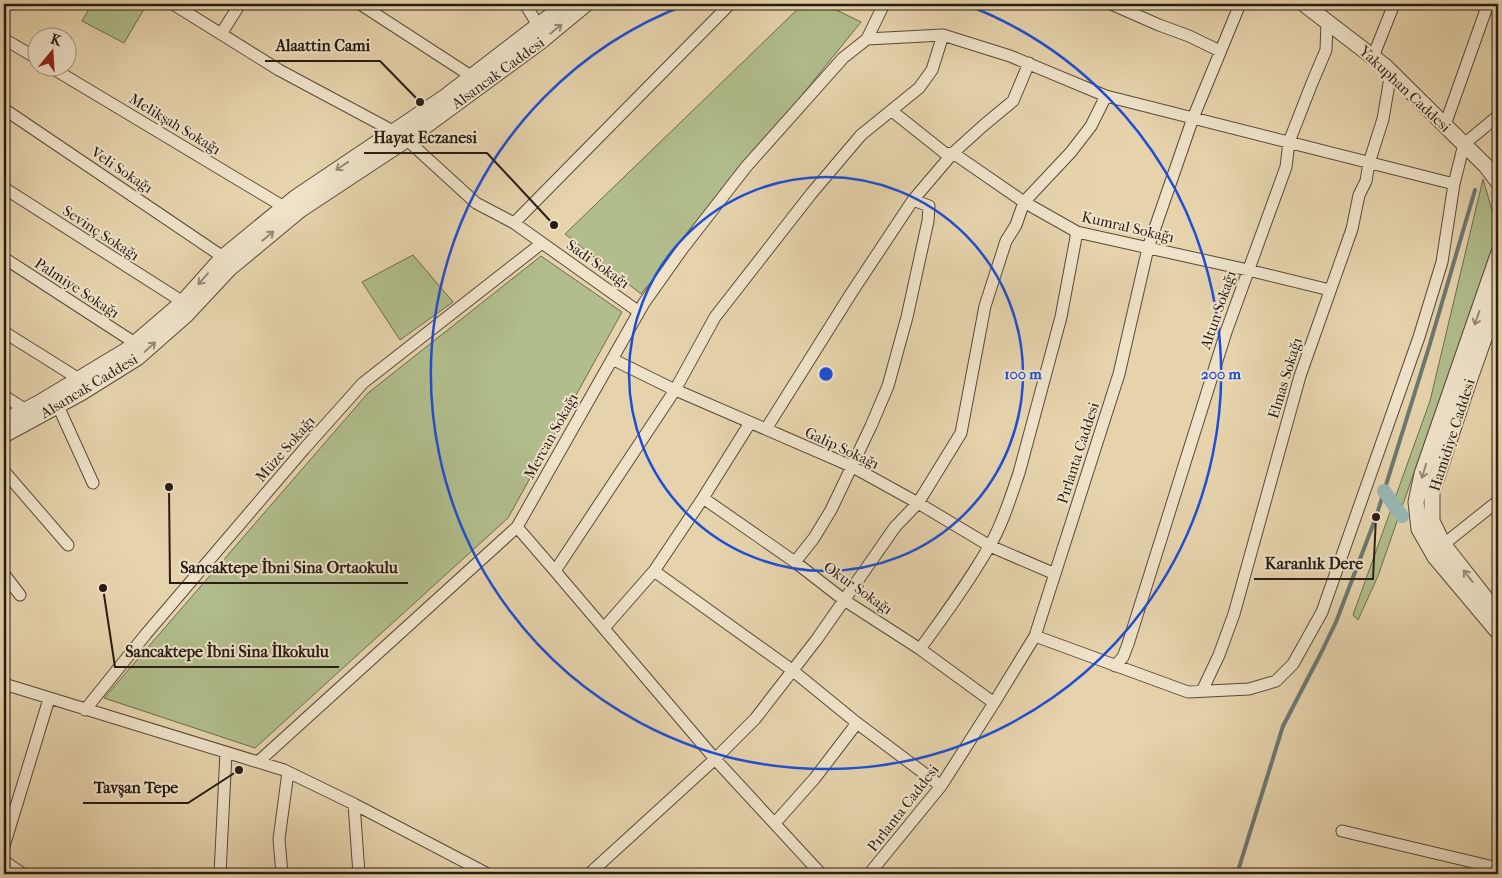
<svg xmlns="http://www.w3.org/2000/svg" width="1502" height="878" font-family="'IM FELL French Canon',serif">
<rect width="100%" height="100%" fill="#e6d3ac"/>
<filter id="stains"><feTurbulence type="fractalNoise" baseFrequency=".004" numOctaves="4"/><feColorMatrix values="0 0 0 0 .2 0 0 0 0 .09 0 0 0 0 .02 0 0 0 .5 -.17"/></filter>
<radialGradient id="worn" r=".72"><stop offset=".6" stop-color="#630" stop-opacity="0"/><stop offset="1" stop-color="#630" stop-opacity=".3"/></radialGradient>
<!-- green -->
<path fill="#b1bd8c" stroke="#6c6c50" d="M92 4H147L124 43 82 21Z
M803 4H824L861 22 641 294 565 234Z
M1483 179 1498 231 1378 576 1358 620 1353 615 1430 401Z
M413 255 453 302 400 340 362 282Z
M541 256 622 312 508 518 255 748 104 698 368 393Z"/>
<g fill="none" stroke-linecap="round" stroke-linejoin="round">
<!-- stream -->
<path stroke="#6b7873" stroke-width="4" d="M1237 874 1283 726 1321 653 1336 622 1376 517 1429 347 1475 190"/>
<!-- canal -->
<path stroke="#99b6b3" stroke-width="14" d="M1384 491 1402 516"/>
<defs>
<path id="minor" d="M173 4 279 70 393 131
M360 4 471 76
M525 4 538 25
M1111 4 1159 25 1189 36 1220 51
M4 5V4
M221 34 240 4
M4 39 38 59
M867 39 884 4
M1373 57 1394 4
M52 68 284 207
M4 109 223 257
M892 111 946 154 953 153 1024 202 1077 232 1248 270 1330 290
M1445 125 1488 4
M406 139 476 203 514 223 730 4
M4 188 183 302
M514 223 639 312
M4 258 135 343
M4 332 79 379
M612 359 671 388 851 466 918 503 990 546 1055 574
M4 396 26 410
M58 406 93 483
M750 423 703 498 654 571 792 670 857 723 941 786
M766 429 852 292 913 200 953 153 984 125 1013 101 1029 63
M4 471 68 545
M703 498 795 562 844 600 920 649 994 703
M517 527 644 303 683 248 746 167 843 58 867 39 943 35 1010 56 1106 96 1454 184
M1439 548 1498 501
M795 562 814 538 831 510 871 426 888 386 907 317 928 221 929 206 913 200
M4 574 20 595
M604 628 654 571
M1035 636 1188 692 1249 689 1276 681 1293 664 1322 612 1419 337 1442 262 1454 184 1464 144 1498 116
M920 649C944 616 968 583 989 547 1002 526 1011 496 1019 473L1061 317 1077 232
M1115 666 1123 657 1128 644 1226 332 1286 167 1289 142 1312 83 1326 50 1327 21
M4 684 284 770 354 804 488 874
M1202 691 1219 655 1234 614 1300 376 1352 229 1359 195 1366 181 1369 163 1383 119 1391 72
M85 710 146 634 304 449 363 383 542 243
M258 762 517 527 555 571
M354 804 359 874
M775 823 815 778 857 723
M1342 831 1498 868
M4 846 49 699
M4 861 23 874
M220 874 226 753
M282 874 279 839 288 772
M589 874 715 759 755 719 817 639 895 527 918 503 961 433 985 306 1006 241 1016 225 1024 202 1071 152 1091 126 1106 96
M821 874 715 759 555 571 675 390 715 317 811 194 861 135 919 88 932 70 943 35
M869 874 941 786 994 703 1035 636 1119 374 1148 248 1193 118 1240 4"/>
<path id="tertiary" d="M1304 4 1386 67 1486 166 1498 182
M1498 255 1422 474 1416 502 1419 529 1435 557 1498 632
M1498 299 1468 384 1432 492V521L1443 544 1498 614
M4 421 39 403 127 350 183 302 223 257 295 198 445 97 566 4
M4 435 81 393 137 358 187 314 230 268 300 210 412 136 540 42 586 4"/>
</defs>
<!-- minor casing -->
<use href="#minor" stroke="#574a39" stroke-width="13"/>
<!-- tertiary casing -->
<use href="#tertiary" stroke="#574a39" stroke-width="17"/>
<!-- minor -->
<use href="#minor" stroke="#efe2c9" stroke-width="11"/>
<!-- tertiary -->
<use href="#tertiary" stroke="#efe2c9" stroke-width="15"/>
</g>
<!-- one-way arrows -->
<defs><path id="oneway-shaft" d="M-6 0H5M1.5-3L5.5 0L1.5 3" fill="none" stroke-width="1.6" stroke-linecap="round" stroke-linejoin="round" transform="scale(1.25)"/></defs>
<g stroke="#958977">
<use href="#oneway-shaft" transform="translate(556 29) rotate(-39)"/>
<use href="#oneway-shaft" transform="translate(342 166) rotate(146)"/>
<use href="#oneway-shaft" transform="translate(268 236) rotate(-40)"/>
<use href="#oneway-shaft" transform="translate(203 279) rotate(131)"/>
<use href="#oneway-shaft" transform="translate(1477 318) rotate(109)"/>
<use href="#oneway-shaft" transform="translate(150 347) rotate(-42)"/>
<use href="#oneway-shaft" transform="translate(1424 471) rotate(107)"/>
<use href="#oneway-shaft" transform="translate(1468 576) rotate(-128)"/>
</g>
<!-- distance rings -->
<g fill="none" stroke="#1d4ed8" stroke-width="2.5">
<circle cx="826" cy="374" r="197"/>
<path d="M964 4A395 395 0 1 1 688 4"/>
</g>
<g text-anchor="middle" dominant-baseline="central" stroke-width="4" stroke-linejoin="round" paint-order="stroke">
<!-- street labels -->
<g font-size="15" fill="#271c13" stroke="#efe2c9">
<text transform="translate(498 73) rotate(-36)">Alsancak Caddesi</text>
<text transform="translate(1405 89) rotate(43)">Yakuphan Caddesi</text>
<text transform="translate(175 124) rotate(31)">Melikşah Sokağı</text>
<text transform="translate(122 170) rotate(34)">Veli Sokağı</text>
<text transform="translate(1128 227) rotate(13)">Kumral Sokağı</text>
<text transform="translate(101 233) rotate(33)">Sevinç Sokağı</text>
<text transform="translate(598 264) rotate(35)">Sadi Sokağı</text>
<text transform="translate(77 288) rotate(33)">Palmiye Sokağı</text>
<text transform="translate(1218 310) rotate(-71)">Altun Sokağı</text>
<text transform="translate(1285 378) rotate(-73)">Elmas Sokağı</text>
<text transform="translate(89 386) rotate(-31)">Alsancak Caddesi</text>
<text transform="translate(1452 435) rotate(-72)">Hamidiye Caddesi</text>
<text transform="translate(551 436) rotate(-61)">Mercan Sokağı</text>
<text transform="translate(842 448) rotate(25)">Galip Sokağı</text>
<text transform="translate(285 449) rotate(-49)">Müze Sokağı</text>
<text transform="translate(1078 453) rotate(-72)">Pırlanta Caddesi</text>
<text transform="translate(858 588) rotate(35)">Okur Sokağı</text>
<text transform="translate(903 808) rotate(-52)">Pırlanta Caddesi</text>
</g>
</g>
<circle cx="826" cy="374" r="8" fill="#1d4ed8" stroke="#efe2c9" stroke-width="2.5"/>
<g font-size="15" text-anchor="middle" font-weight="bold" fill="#1d4ed8" stroke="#efe2c9" stroke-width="4" stroke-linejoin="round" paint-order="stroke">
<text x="1023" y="379">100 m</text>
<text x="1221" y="379">200 m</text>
</g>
<!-- callouts -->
<path fill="none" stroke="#271c13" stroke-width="2" d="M420 102L380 61H265M554 225L487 153H364M1376 517L1373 579H1254M169 487L170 583H408M103 588L115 667H339M239 770L188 803H83"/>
<g fill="#271c13" stroke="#efe2c9" stroke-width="2">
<circle cx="420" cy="102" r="5"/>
<circle cx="554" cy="225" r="5"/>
<circle cx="1376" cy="517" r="5"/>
<circle cx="169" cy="487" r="5"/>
<circle cx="103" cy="588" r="5"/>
<circle cx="239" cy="770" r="5"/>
</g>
<g font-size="16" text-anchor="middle" font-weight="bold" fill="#271c13" stroke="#efe2c9" stroke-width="4" stroke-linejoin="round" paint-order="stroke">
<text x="323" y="51">Alaattin Cami</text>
<text x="425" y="143">Hayat Eczanesi</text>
<text x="1314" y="569">Karanlık Dere</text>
<text x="289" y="573">Sancaktepe İbni Sina Ortaokulu</text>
<text x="227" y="657">Sancaktepe İbni Sina İlkokulu</text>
<text x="136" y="793">Tavşan Tepe</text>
</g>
<!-- margin -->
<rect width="1502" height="878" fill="none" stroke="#e6d3ac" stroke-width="20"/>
<rect x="5" y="5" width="1492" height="868" fill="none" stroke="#271c13" stroke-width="2.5"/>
<rect x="10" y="10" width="1482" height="858" fill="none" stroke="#271c13"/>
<!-- north arrow -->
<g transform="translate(52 52) rotate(18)"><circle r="24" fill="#efe2c9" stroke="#9f9380"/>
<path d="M0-4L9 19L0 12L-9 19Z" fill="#8f2418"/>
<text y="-8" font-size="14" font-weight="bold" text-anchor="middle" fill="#271c13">K</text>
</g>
<rect width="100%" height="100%" filter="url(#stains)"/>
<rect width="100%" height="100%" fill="url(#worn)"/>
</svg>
